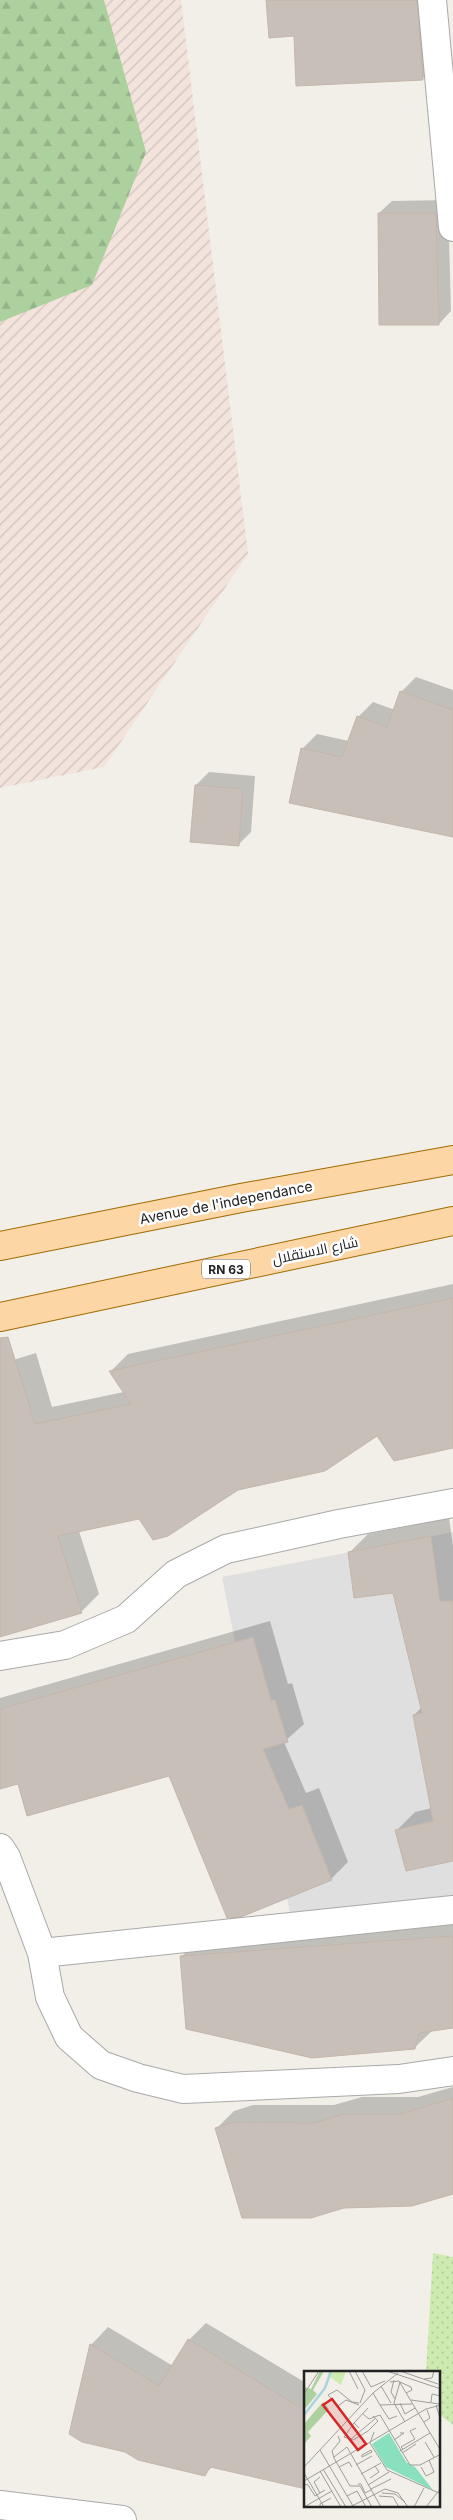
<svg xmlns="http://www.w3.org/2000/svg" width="453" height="2520" font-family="Inter,Cairo,sans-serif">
<defs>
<pattern id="military-furrows" width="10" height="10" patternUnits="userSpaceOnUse" patternTransform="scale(1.25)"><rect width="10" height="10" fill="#f3e3dd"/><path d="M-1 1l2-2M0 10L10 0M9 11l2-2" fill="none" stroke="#d0c2bd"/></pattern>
<pattern id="grass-dots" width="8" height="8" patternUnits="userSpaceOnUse" patternTransform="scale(1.25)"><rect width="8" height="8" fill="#cdebb0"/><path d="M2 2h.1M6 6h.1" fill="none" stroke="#b0c997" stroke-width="1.8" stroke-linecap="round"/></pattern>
<pattern id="forest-firs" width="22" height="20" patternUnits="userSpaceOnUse" patternTransform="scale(1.25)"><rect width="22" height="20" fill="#add19e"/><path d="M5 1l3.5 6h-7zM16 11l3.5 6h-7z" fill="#95b388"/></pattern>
</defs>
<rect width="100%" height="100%" fill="#f2efe9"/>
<!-- residential -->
<path fill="#e0dfdf" d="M453 1532V1896L291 1918 222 1577Z"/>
<!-- military -->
<path fill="url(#military-furrows)" d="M0 0H181L248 554 104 767 0 788Z"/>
<!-- grass -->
<path fill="url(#grass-dots)" d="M433 2253 453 2257V2425L439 2414V2372H426Z"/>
<!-- forest -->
<path fill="url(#forest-firs)" d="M0 0H104L146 152 92 285 0 322Z"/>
<!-- shadow -->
<path fill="#0003" d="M267 0H433L438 63 422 79 295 35Z
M448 200 451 311 439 324 379 213 392 201Z
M416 677 453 690V836L302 749 317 734 349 741 358 717 373 702 395 710 401 692Z
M209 772 255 776 251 832 238 845 192 840 196 785Z
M453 1284V1447L377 1435 237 1488 139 1518 79 1531 99 1594 81 1612 0 1636V1364L36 1353 52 1407 124 1392 111 1371 128 1354Z
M449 1518 453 1546V1859L396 1831 415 1812 432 1808 414 1715 422 1707 394 1592 349 1553 368 1534Z
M270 1621 288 1684 292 1683 304 1724 284 1742 306 1793 319 1788 348 1862 331 1879 169 1774 19 1782 0 1788V1698Z
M453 1920V2027L433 2030 414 2048 181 1957 199 1939Z
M453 2087V2193L217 2128 234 2111 253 2105H334L362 2097H418Z
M206 2323 306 2383V2488L213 2466 205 2474 91 2345 108 2327 173 2366 189 2340Z"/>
<!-- building -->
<path fill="#c7bfb8" stroke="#c4b6ab" d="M266 0H417L423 80 296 86 294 36 269 38Z
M378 213H436L439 325H379Z
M400 691 453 710V837L289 803 301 748 342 757 357 716 387 727Z
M195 785 243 789 239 846 190 842Z
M453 1298V1448L394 1461 377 1436 325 1471 238 1490 168 1536 153 1540 139 1519 58 1536 82 1613 0 1637V1338L8 1337 35 1424 131 1404 109 1371Z
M431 1536 440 1601H453V1861L406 1871 395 1830 433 1821 413 1715 422 1713 393 1593 354 1598 348 1552Z
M253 1637 271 1700H275L288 1742 263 1749 289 1809 302 1805 332 1880 241 1917 227 1918 169 1776 27 1816 18 1784 0 1789V1709Z
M453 1936V2028L419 2033 415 2049 312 2058 186 2029 180 1956Z
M453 2098V2194L412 2206 344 2208 311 2218H242L215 2128 234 2122 315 2123 344 2114H400Z
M188 2339 306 2411V2489L210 2467 205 2476 138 2460 125 2452 82 2442 69 2434 90 2344 159 2386Z"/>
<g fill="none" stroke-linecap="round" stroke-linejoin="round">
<defs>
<path id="minor" d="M432 0 453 227
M0 1656 65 1645 126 1619 176 1574 226 1549 339 1524 453 1503
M0 1848 6 1857 42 1953 50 1997 69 2037 101 2065 138 2078 183 2089 399 2079 453 2071
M42 1953 453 1910
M0 2505 122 2520"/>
<path id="major" d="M0 1246 241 1198 453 1160
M0 1317 453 1221"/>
</defs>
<!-- minor casing -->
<use href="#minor" stroke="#a9a9a9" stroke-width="30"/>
<!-- major casing -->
<use href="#major" stroke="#a06b00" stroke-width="30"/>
<!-- minor -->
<use href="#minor" stroke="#fff" stroke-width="28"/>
<!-- major -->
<use href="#major" stroke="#fcd6a4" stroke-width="28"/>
</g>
<g text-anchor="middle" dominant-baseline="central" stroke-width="5" stroke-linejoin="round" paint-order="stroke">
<!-- shield labels -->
<rect fill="#fff" stroke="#646464" stroke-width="1" x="202" y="1259.5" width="48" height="19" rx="4"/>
<g font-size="12" font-weight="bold" fill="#222">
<text x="226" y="1269">RN 63</text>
</g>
<!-- street labels -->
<g font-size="14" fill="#222" stroke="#fff">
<text transform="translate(226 1202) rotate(-11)">Avenue de l'independance</text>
<text transform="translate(315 1250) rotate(-12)">شارع الاستقلال</text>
</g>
</g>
<!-- overview -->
<g transform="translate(304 2371)">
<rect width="136" height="136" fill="#f2efe9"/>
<path d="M27 0H42L37 14 26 6Z" fill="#cdebb0"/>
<path d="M16 0H20L9 19 13 23 0 39V16L7 18ZM19 31 25 38 4 61 7 65 0 73V53Z" fill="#add19e"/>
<path d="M85 62 102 91 111 96 129 119 82 96 68 73Z" fill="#88e0be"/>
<path fill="none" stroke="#aad3df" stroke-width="2.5" d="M0 44 21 17 27 0"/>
<path fill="none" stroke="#9f9d99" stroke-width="1" d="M45 0 54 18M51 0 61 19 56 32M58 0 67 16 81 10M83 0 137 18M96 0 134 13M120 8 128 7 130 0M90 9 87 21 91 28M86 11 95 10 137 80M77 15 87 32M69 22 76 34 108 33M0 23 15 0M107 29 135 33M127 31 128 23 137 25M55 32 48 31 33 19 24 24 34 35 42 29 55 34M96 32 101 43 111 37M76 34 85 48 93 45M132 34 137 50M59 43 65 48 76 44 106 94H116L137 83M101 51 90 32 96 11 107 16 108 19 102 22M120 51 126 47 123 39M55 57 50 52 64 37M70 61 66 72 83 99 137 123M34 65 36 70 28 80 30 87 46 115H56L68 136M40 66 49 69 64 60 74 50 69 45M40 66 50 52M47 68 72 47M90 69 100 62H96M121 71 130 86M99 78 97 76 111 68 106 60 112 57M16 79 49 135M67 79 68 81 58 86V84ZM96 80 126 62M98 82 112 73M30 86 43 76 77 136M52 94 68 85M0 96 69 22 94 2M35 96 45 91 48 96M117 96 122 105 130 101 125 89M19 98 42 136M16 100 37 136M0 102 20 136M57 103 77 92M66 107 75 101 71 95M0 110 122 38 137 34M0 113 4 114 11 125 21 119M54 113H57L61 122 67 119M64 114 85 101M67 118 87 108M16 122 10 111 16 106M78 122 91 123 101 131M43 125 53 120 62 136M75 125 89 126 95 136M0 136 28 120M16 136V133L27 127M46 136 81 118 94 122 104 136M110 136 120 117M122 136 137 117"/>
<path fill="#d62828" fill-opacity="0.15" stroke="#d62828" stroke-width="2.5" d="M28 28 62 73 54 79 19 34Z"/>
<rect width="136" height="136" fill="none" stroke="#222" stroke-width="2.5"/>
</g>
</svg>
